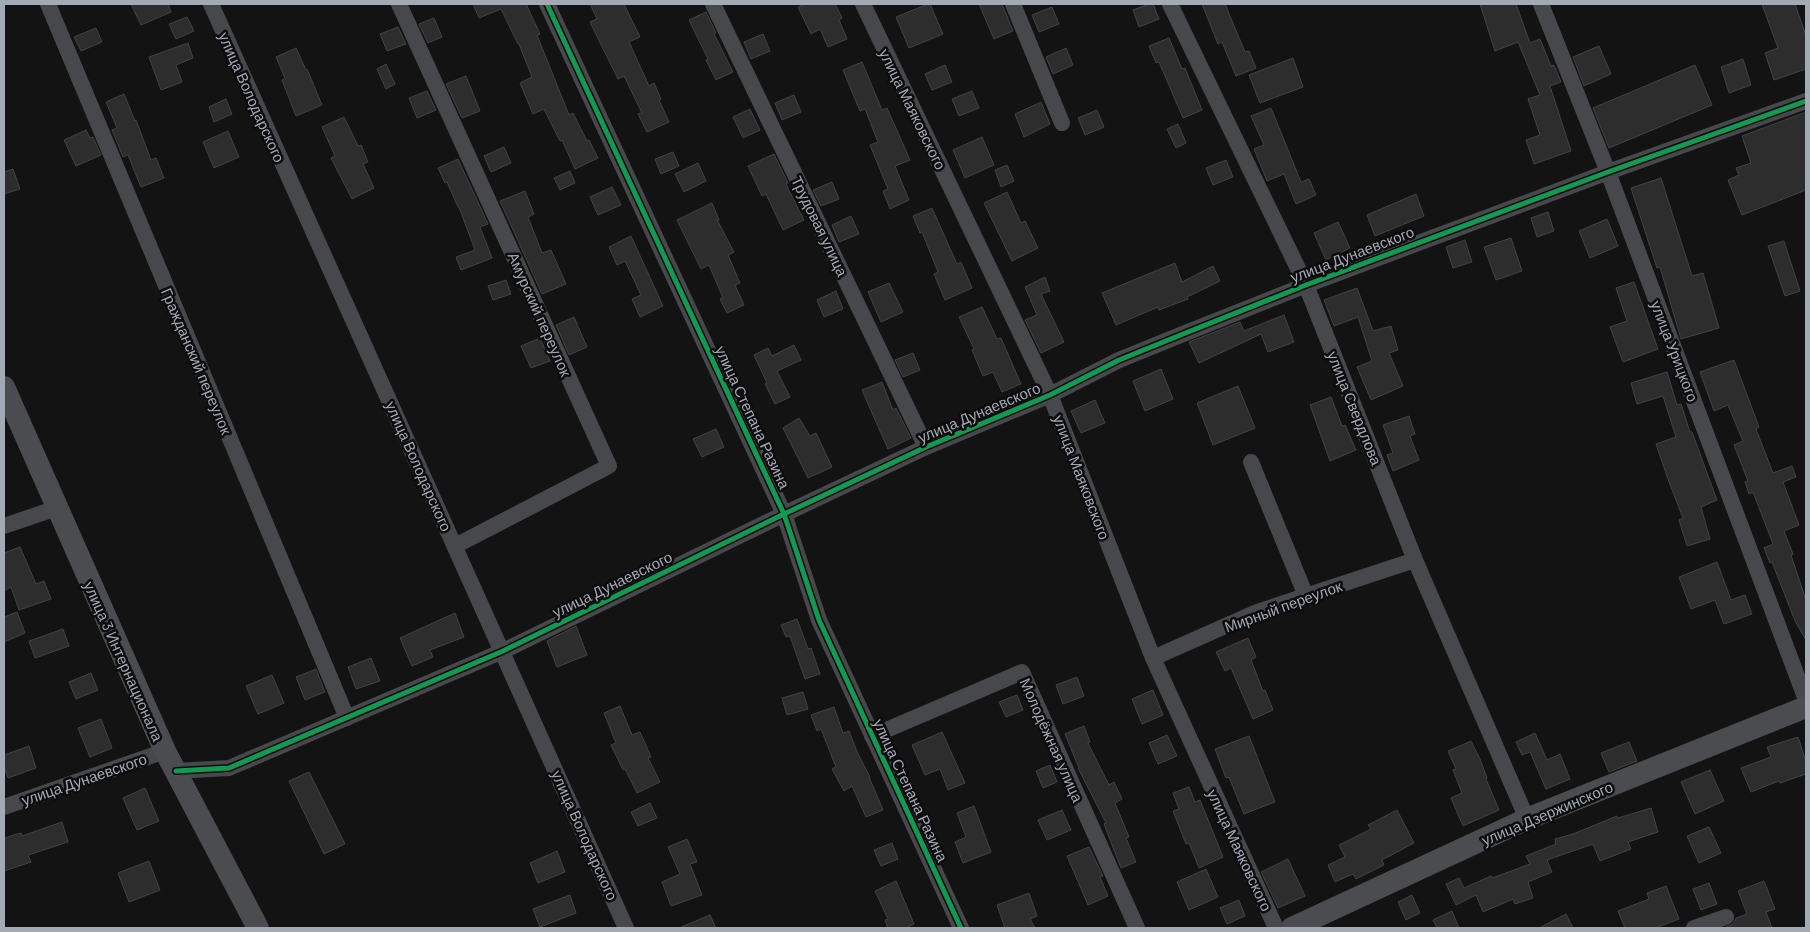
<svg xmlns="http://www.w3.org/2000/svg" width="1810" height="932" font-family="Barlow,sans-serif">
<rect width="100%" height="100%" fill="#131313"/>
<!-- building -->
<path fill="#2d2d2e" stroke="#424346" d="M131 4H168L171 12 141 25Z
M473 4H526L540 34 537 35 569 115 573 113 587 141 589 140 598 158 575 169 562 140 560 141 544 109 533 114 520 83 532 77 519 44H518L501 9 479 18Z
M590 4H624L640 37 629 42 649 86 654 83 661 99 659 100 669 122 647 132 638 114 642 113 624 76 618 79 590 22 597 19Z
M805 4H835L842 18 839 20 847 39 828 47 820 29 811 34 798 7Z
M928 4H930L943 34 909 48 896 17Z
M979 4H1002L1013 31 994 39Z
M1149 4H1153L1159 19 1139 27 1133 10Z
M1202 4H1225L1245 52 1249 51 1256 68 1236 76 1222 42 1218 44Z
M1480 4H1516L1530 43 1540 39 1551 66 1554 65 1561 82 1550 86 1571 151 1534 164 1526 140 1540 135 1528 99 1540 95 1518 42 1495 51Z
M1762 4H1795L1806 36V69L1774 80 1765 53 1778 48Z
M1052 7 1059 24 1039 32 1032 15Z
M706 12 716 33 714 34 733 72 716 80 706 60 708 59 689 20Z
M187 17 194 31 176 39 169 24Z
M434 18 442 37 428 43 419 24Z
M398 27 406 44 387 51 380 34Z
M96 28 102 42 81 51 74 37Z
M763 34 770 51 751 59 744 42Z
M1169 38 1182 69 1185 68 1202 110 1183 118 1159 62 1156 63 1149 46Z
M188 43 193 58 176 65 182 82 161 90 149 57Z
M1599 46 1611 74 1584 86 1573 57Z
M296 48 306 70 307 69 322 105 296 116 282 80 285 78 276 57Z
M1066 48 1073 65 1053 74 1046 57Z
M1293 58 1303 87 1260 103 1249 75Z
M1743 59 1751 85 1729 93 1721 67Z
M862 62 882 110 887 108 910 160 895 166 909 200 890 209 883 191 888 189 870 145 878 142 865 109 860 111 843 70Z
M386 64 395 84 386 89 377 69Z
M945 65 952 82 932 90 925 74Z
M1695 65 1712 105 1609 148 1593 108Z
M466 76 480 111 462 118 446 84Z
M427 91 436 110 417 118 409 98Z
M972 91 979 108 959 116 952 99Z
M124 94 135 121 136 120 151 160 156 158 164 178 141 187 128 155 123 157 112 130 117 128 106 102Z
M794 95 801 112 782 120 775 103Z
M226 99 232 114 214 122 209 107Z
M1041 102 1050 124 1024 137 1015 114Z
M1271 108 1301 182 1309 179 1316 195 1296 204 1284 174 1267 181 1254 149 1264 145 1251 116Z
M750 109 760 130 743 138 733 117Z
M1097 110 1104 127 1085 135 1078 118Z
M1806 112V190L1742 215 1728 180 1739 175 1736 168 1751 163 1742 136Z
M344 117 358 146 361 145 368 162 363 164 374 188 352 199 331 158 335 156 322 127Z
M1178 124 1186 143 1176 148 1167 129Z
M86 130 90 138 93 137 101 155 76 166 64 140Z
M228 131 239 157 214 168 203 142Z
M982 137 994 165 965 178 953 150Z
M504 147 511 163 491 172 484 156Z
M673 152 679 166 661 174 655 159Z
M774 154 788 183 786 184 804 220 783 230 766 194 762 196 748 166Z
M458 159 488 224 480 227 492 258 461 270 456 257 475 250 459 207H458L447 182 445 183 438 168Z
M1226 160 1233 177 1213 185 1206 168Z
M698 163 706 181 684 192 675 174Z
M1007 165 1014 181 1001 187 995 170Z
M13 169 20 189 4 194V172Z
M570 171 575 183 560 190 554 178Z
M1661 178 1692 276 1703 273 1719 328 1681 339 1660 267 1657 268 1631 188Z
M832 182 839 199 821 206 813 190Z
M612 187 621 205 598 215 590 197Z
M525 191 534 214 528 217 542 253 551 250 566 284 542 294 500 201Z
M1007 192 1021 223 1025 221 1038 248 1012 261 984 203Z
M1416 194 1424 216 1375 236 1367 215Z
M712 203 719 220H717L734 252 728 255 740 283 735 285 744 305 727 313 720 299 723 298 709 265 701 269 677 220Z
M932 208 957 264 961 262 972 288 945 300 934 274 938 272 922 232 920 233 913 216Z
M1548 212 1554 231 1537 237 1531 218Z
M851 216 859 234 839 242 832 225Z
M1607 219 1618 246 1590 258 1579 231Z
M1338 222 1350 248 1326 260 1314 233Z
M631 236 663 306 640 317 632 299 641 295 625 261 617 265 609 247Z
M1511 238 1522 271 1496 280 1484 247Z
M1465 240 1472 262 1453 268 1446 247Z
M1784 241 1800 291 1785 296 1768 246Z
M1175 263 1182 282 1213 266 1220 281 1187 297 1188 299 1159 310 1158 307 1116 325 1102 293Z
M1045 277 1050 291 1041 294 1064 342 1041 353 1025 320 1037 315 1025 287Z
M506 280 511 294 493 300 488 286Z
M1634 282 1658 349 1623 362 1610 327 1627 321 1616 288Z
M889 283 903 312 881 322 868 292Z
M1357 288 1373 331 1391 326 1398 350 1389 353 1403 386 1371 400 1357 367 1372 361 1358 317 1334 326 1324 300Z
M836 291 843 309 824 317 817 300Z
M982 307 997 339 1001 338 1021 384 1002 392 993 372 983 376 972 350 974 349 959 317Z
M1284 315 1294 342 1268 352 1261 334 1199 363 1189 342 1240 322 1244 331Z
M574 317 587 347 569 355 556 325Z
M540 338 550 361 531 368 521 346Z
M794 345 801 360 777 371 790 397 775 404 765 384 767 383 754 355 768 348 772 356Z
M913 353 920 370 903 377 895 360Z
M1734 360 1759 427 1756 429 1773 473 1792 466 1796 477 1783 482 1799 525 1784 531 1793 554 1791 555 1806 600V640L1795 621 1772 562 1770 563 1764 548 1773 544 1753 492 1749 494 1745 482 1748 481 1734 445 1743 441 1728 405 1714 411 1700 372Z
M1161 369 1173 399 1145 411 1133 381Z
M1667 372 1677 405 1681 404 1690 432H1692L1717 500 1701 507 1710 539 1687 546 1679 520 1683 518 1669 482 1656 444 1676 437 1663 396 1637 404 1631 383Z
M882 382 893 410 896 408 911 438 888 449 862 390Z
M1238 386 1255 428 1213 445 1197 403Z
M1331 397 1342 426 1345 425 1356 450 1330 461 1310 405Z
M1095 400 1105 423 1081 433 1071 411Z
M1409 416 1415 434 1410 436 1419 460 1393 471 1387 455 1393 453 1383 425Z
M799 418 810 436 816 433 832 467 808 478 783 428Z
M716 429 724 447 702 457 693 439Z
M20 547 36 584 44 581 51 599 19 610 11 587 4 591V553Z
M1717 562 1731 600 1745 595 1752 614 1724 624 1715 600 1691 609 1679 577Z
M17 612 25 633 4 642V617Z
M455 613 464 637 430 650 433 657 412 666 400 638Z
M797 619 808 649 811 648 820 674 805 679 790 636 786 637 781 625Z
M576 626 587 655 557 667 547 641Z
M63 629 69 646 35 658 29 641Z
M1248 638 1256 657 1251 660 1263 691 1265 690 1273 710 1253 719 1231 668 1225 671 1216 652Z
M371 658 380 681 356 689 348 667Z
M316 669 325 692 305 700 296 677Z
M91 673 98 690 76 699 69 682Z
M272 675 284 703 258 714 246 686Z
M1077 677 1084 696 1063 704 1056 685Z
M1153 690 1163 715 1142 724 1132 699Z
M803 692 808 709 787 715 782 698Z
M1017 695 1023 710 1006 717 999 702Z
M620 706 632 735 640 732 651 757 648 758 660 782 637 793 625 769 623 770 611 745 616 743 604 713Z
M834 707 843 733 849 731 858 754 870 777H869L883 810 866 817 852 786 844 791 832 769 836 767 821 729 817 731 811 715Z
M101 719 112 748 90 757 78 728Z
M1084 726 1090 742 1088 743 1109 785 1114 782 1122 799 1115 803 1129 837 1126 838 1136 862 1121 868 1104 824 1106 823 1078 768H1079L1065 734Z
M942 732 965 783 948 790 940 769 925 775 912 745Z
M1535 733 1547 760 1560 754 1570 779 1546 789 1530 752 1522 755 1516 742Z
M1167 735 1177 756 1158 764 1149 743Z
M1249 736 1275 802 1244 814 1229 777 1226 778 1215 749Z
M1798 737 1806 762V774L1780 783 1779 781 1751 792 1741 768 1771 757 1767 747Z
M1471 741 1480 759 1487 778 1486 779 1499 810 1463 826 1451 798 1462 793 1453 770 1456 769 1448 751Z
M1629 742 1637 761 1609 772 1601 753Z
M29 746 36 768 8 778 4 766V755Z
M1050 765 1057 782 1043 788 1036 771Z
M1710 770 1724 801 1695 814 1681 782Z
M309 772 345 844 324 854 289 781Z
M1189 787 1195 802 1200 800 1223 857 1199 868 1189 843 1186 844 1173 811 1179 809 1173 793Z
M145 788 159 821 137 830 123 798Z
M650 803 657 818 638 826 631 812Z
M974 806 991 852 963 863 955 842 966 837 957 813Z
M1651 808 1658 832 1628 842 1631 849 1600 861 1593 844 1547 860 1552 872 1528 882 1533 898 1515 904 1513 899 1483 912 1476 895 1456 905 1446 884 1459 878 1464 888 1491 876 1492 878 1530 864 1526 856 1556 844 1555 839 1573 834 1617 816 1618 818Z
M1062 810 1071 830 1047 840 1038 820Z
M1397 810 1414 843 1382 860 1384 865 1356 879 1353 874 1335 882 1328 865 1345 857 1339 845 1371 829 1368 825Z
M62 822 68 842 28 855 31 862 4 871V838L21 833 22 836Z
M1709 827 1721 853 1699 863 1687 836Z
M687 839 697 862 690 864 702 895 671 906 662 882 680 874 668 847Z
M892 843 898 859 881 866 874 850Z
M1089 847 1103 876 1100 877 1108 896 1088 905 1067 856Z
M557 851 565 872 538 883 530 863Z
M1288 859 1305 896 1278 908 1261 872Z
M149 861 160 890 129 902 118 873Z
M1206 869 1218 897 1189 910 1177 882Z
M896 881 914 924 906 928H888L885 920 888 919 875 891Z
M1764 881 1775 909 1766 912 1772 928H1724L1733 924 1736 918 1747 914 1738 891Z
M1709 883 1717 904 1701 910 1693 889Z
M1666 886 1679 919 1655 928H1625L1618 911 1649 899 1647 893Z
M1029 893 1037 916 1030 919 1035 928H1005L997 905Z
M570 895 576 913 540 927 533 909Z
M1412 895 1420 913 1406 920 1398 902Z
M1239 900 1245 916 1227 924 1220 908Z
M1452 911 1459 928H1437L1433 920Z
M1566 914 1573 928H1539Z
M710 915 716 928H679Z"/>
<g fill="none" stroke-linecap="round" stroke-linejoin="round">
<!-- street -->
<path stroke="#47484b" stroke-width="16" d="M48 4 347 718
M211 4 626 928
M399 4 609 466 455 546
M547 4 784 514 819 620 961 928
M713 4 926 447
M863 4 1050 395 1153 658 1276 928
M1013 4 1062 123
M1170 4 1306 285 1415 560 1527 819
M1541 4 1608 172 1806 700
M1251 462 1306 596
M4 526 57 508
M1153 658 1257 612 1415 560
M872 736 1022 672 1137 928
M176 771 229 768 503 651 784 514 926 447 1050 395 1119 360 1188 332 1306 285 1608 172 1806 101
M4 807 165 751
M1694 928 1726 917"/>
<!-- secondary -->
<path stroke="#4b4c4f" stroke-width="22" d="M4 387 165 751 258 928
M1292 928 1527 819 1806 707"/>
<defs>
<path id="cycleway" d="M547 4 784 514 819 620 961 928
M176 771 229 768 503 651 784 514 926 447 1050 395 1119 360 1188 332 1306 285 1608 172 1806 101"/>
</defs>
<!-- cycleway casing -->
<use href="#cycleway" stroke="#0d0d0f" stroke-width="8"/>
<!-- cycleway -->
<use href="#cycleway" stroke="#139951" stroke-width="5"/>
</g>
<g text-anchor="middle" dominant-baseline="central" stroke-width="5" stroke-linejoin="round" paint-order="stroke">
<!-- street labels -->
<g font-size="15" fill="#a4aab4" stroke="#0d0d0f">
<text transform="translate(252 97) rotate(66)">улица Володарского</text>
<text transform="translate(913 109) rotate(64)">улица Маяковского</text>
<text transform="translate(820 226) rotate(64)">Трудовая улица</text>
<text transform="translate(1352 254) rotate(-21)">улица Дунаевского</text>
<text transform="translate(540 314) rotate(66)">Амурский переулок</text>
<text transform="translate(1675 351) rotate(69)">улица Урицкого</text>
<text transform="translate(197 361) rotate(67)">Гражданский переулок</text>
<text transform="translate(1355 408) rotate(68)">улица Свердлова</text>
<text transform="translate(979 412) rotate(-23)">улица Дунаевского</text>
<text transform="translate(753 417) rotate(65)">улица Степана Разина</text>
<text transform="translate(419 466) rotate(66)">улица Володарского</text>
<text transform="translate(1082 477) rotate(69)">улица Маяковского</text>
<text transform="translate(612 584) rotate(-26)">улица Дунаевского</text>
<text transform="translate(1283 606) rotate(-20)">Мирный переулок</text>
<text transform="translate(124 661) rotate(66)">улица 3 Интернационала</text>
<text transform="translate(1052 740) rotate(66)">Молодёжная улица</text>
<text transform="translate(84 779) rotate(-19)">улица Дунаевского</text>
<text transform="translate(911 790) rotate(65)">улица Степана Разина</text>
<text transform="translate(1547 813) rotate(-23)">улица Дзержинского</text>
<text transform="translate(585 835) rotate(66)">улица Володарского</text>
<text transform="translate(1240 850) rotate(65)">улица Маяковского</text>
</g>
</g>
<!-- border -->
<rect width="1810" height="932" fill="none" stroke="#a4aab4" stroke-width="10"/>
</svg>
